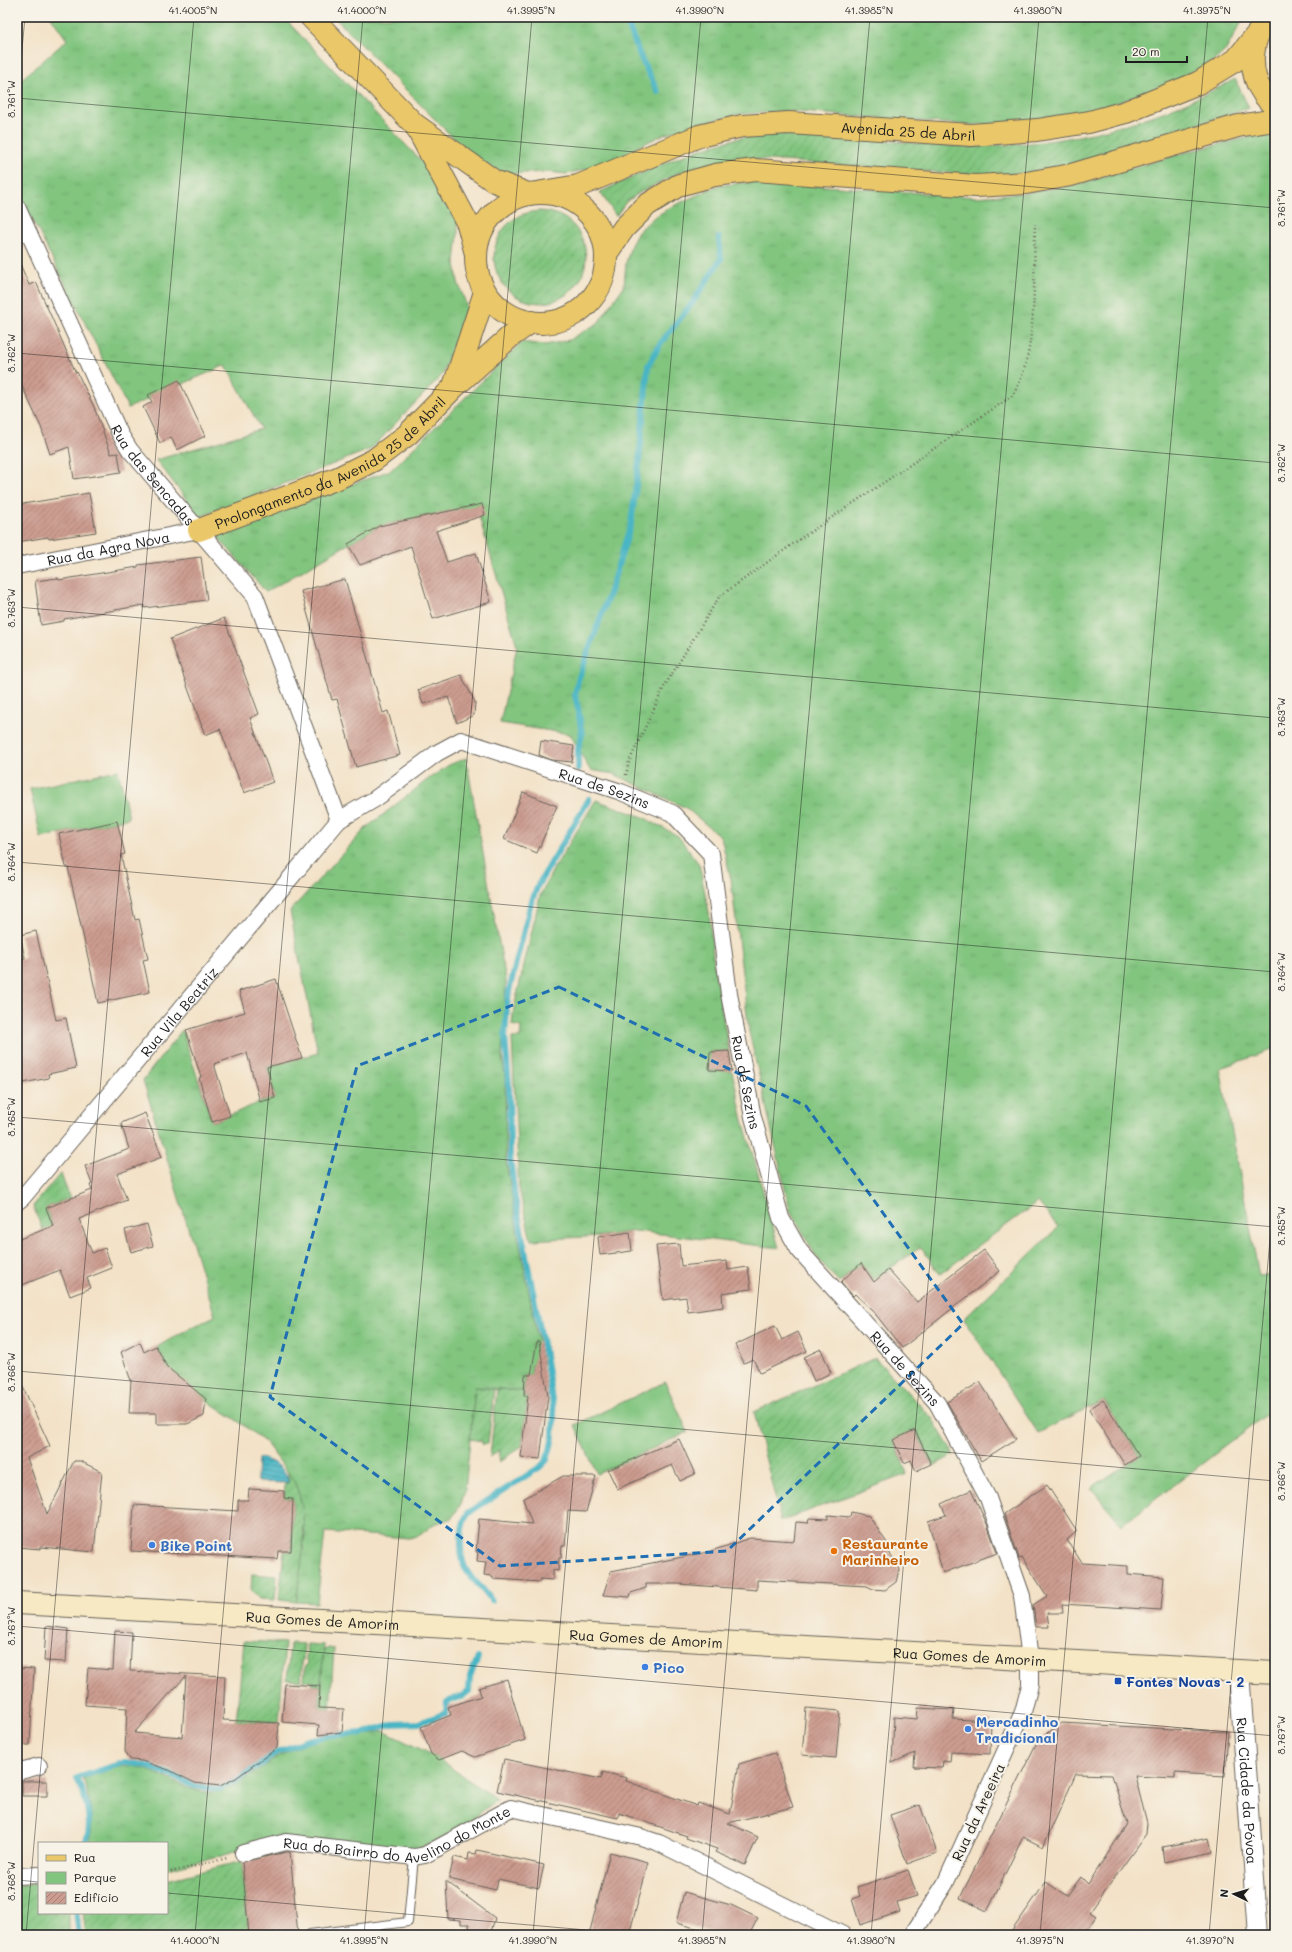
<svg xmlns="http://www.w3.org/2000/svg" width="1292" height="1952" font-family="Mali,sans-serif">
<defs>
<pattern id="grass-tufts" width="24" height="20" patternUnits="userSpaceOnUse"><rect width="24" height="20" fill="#81c57f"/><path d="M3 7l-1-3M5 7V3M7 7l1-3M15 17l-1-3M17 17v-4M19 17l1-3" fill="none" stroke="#6fa96d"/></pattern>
<pattern id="garden-furrows" width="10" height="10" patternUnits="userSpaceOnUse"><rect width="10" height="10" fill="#81c57f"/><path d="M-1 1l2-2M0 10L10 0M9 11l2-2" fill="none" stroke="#6fa96d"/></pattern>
<pattern id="water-rules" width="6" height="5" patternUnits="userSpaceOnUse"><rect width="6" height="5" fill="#48b5c5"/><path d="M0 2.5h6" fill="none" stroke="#3b929f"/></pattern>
<pattern id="building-hatch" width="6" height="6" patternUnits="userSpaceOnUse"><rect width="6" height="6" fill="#cc9c90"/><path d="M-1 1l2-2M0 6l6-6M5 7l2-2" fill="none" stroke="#a57e75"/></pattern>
</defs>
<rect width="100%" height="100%" fill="#f7f3e8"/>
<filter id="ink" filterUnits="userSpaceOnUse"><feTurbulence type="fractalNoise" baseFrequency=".025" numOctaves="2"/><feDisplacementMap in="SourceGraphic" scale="8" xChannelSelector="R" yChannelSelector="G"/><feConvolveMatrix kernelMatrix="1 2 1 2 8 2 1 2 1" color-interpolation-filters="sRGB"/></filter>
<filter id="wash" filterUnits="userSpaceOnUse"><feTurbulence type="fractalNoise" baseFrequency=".012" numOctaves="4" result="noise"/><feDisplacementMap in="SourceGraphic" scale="16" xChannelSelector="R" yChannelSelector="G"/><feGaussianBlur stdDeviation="0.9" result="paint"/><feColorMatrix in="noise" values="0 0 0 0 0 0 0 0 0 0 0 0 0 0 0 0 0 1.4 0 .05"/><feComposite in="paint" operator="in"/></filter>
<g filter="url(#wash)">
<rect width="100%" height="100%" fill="#f3e2c7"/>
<!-- grass -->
<path fill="url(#grass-tufts)" stroke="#4e704e" d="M51 17H283L429 169 457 217 458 233 455 263 458 282 467 307 442 375 371 449 200 517 156 460 261 429 226 365 128 408 17 189V83L67 40Z
M334 17H1244L1226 50 1213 62 1157 89 1083 114 1035 122 970 125 787 111 740 114 697 124 663 135 637 147 605 165 566 174 549 172 502 174 468 153Z
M1264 134H1275V1049L1220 1068 1259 1276 1275 1275V1408L1122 1525 1091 1488 1139 1456 1104 1400 1038 1433 964 1319 1058 1227 1038 1202 940 1274 921 1247 873 1280 861 1263 839 1283 816 1256 790 1210 749 1032 731 879 721 837 686 808 614 774 590 770 570 734 500 723 517 646 476 506 379 526 266 592 215 534 391 470 522 342 545 345 569 340 598 323 624 286 626 263 631 245 638 232 653 218 671 207 717 186 757 181 975 197 1025 193 1074 185 1191 151Z
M466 758 506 981 502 1055 505 1077 506 1159 517 1229 543 1365H532L531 1375H525L524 1391 475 1387 465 1491 461 1504 452 1518 434 1524 420 1535 409 1538 325 1532 317 1603 296 1602 305 1534 302 1510 292 1478 266 1443 242 1424 212 1404 167 1368 157 1347 186 1330 215 1316 143 1080 182 1030 212 1122C234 1115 253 1103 275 1098L267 1067 318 1053 290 911 366 828 427 780 449 765Z
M596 800 643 817 678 836 699 864 709 912 714 966 729 1051 710 1052 709 1070 732 1071 743 1120 779 1248 636 1231 602 1236 531 1240 519 1189 512 1038H520L521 1027 512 1025 514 1008 540 896 553 870Z
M329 1648 334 1649 330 1709 323 1708 320 1712 321 1708 319 1707 320 1686 312 1685 313 1682H321L324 1650Z
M383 1731 431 1754 497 1800C470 1821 448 1837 416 1850L258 1843 219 1856 167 1869V1843H89C95 1830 89 1792 83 1779 95 1775 120 1764 132 1766 158 1769 190 1795 213 1792 243 1789 266 1759 295 1748 304 1744 316 1739 326 1738 346 1735 364 1736 383 1731Z"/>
<!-- park -->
<path fill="#81c57f" stroke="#4e704e" d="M118 770 129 818 41 838 30 789Z
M665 1382 688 1432 597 1474 575 1425Z"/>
<!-- garden -->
<path fill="url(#garden-furrows)" stroke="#4e704e" d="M1235 79 1249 108 1070 165 1025 173 978 175 755 159 712 163 676 174 639 193 626 202 616 216 600 192C647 171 694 147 745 137 777 131 808 134 840 137 883 140 926 145 969 147 981 147 993 145 1005 145 1086 141 1163 118 1235 79Z
M494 257a46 46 0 1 1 92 0a46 46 0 1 1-92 0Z
M60 1174H61L70 1198 46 1208 53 1226 51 1227V1252L33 1206Z
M875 1358 932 1418 954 1455 933 1466 915 1430 894 1440 907 1474 781 1521 754 1412Z
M475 1387 494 1389 488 1444H482V1441L470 1439Z
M497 1389 524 1391V1396H528L522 1446 499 1462 500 1450 490 1457Z
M288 1472C314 1506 301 1563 296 1602L279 1600 284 1551H291L293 1499 284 1498 285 1484 288 1482Z
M252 1574 277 1576 275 1600 259 1599 251 1589Z
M244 1641 285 1643 279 1722 236 1721Z
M290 1643 304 1644 303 1660 301 1662 302 1666 301 1681 287 1680Z
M307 1644 324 1645 321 1683 304 1681 305 1666 308 1664 306 1660Z
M242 1861 249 1935H86L83 1913H167V1880Z
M39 1884V1913H69V1935H17V1885Z"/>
<!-- water -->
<path fill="url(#water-rules)" stroke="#326870" d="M260 1458C271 1460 289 1469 288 1483L259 1482 257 1480 258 1459Z"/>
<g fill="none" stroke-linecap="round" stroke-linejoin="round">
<!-- stream -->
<path stroke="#48b5c5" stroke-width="6" d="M625 17 641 58 658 92
M578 769V749L582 735 578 708 575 695 578 680 609 594 631 524 639 462 648 366 660 344 693 302 721 259 719 238
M491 1600C485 1589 475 1583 468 1573 458 1559 459 1527 468 1513L540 1467 546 1461 550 1450 553 1436 554 1414 546 1360 515 1198 510 1156 509 1085 505 1037 507 1006 509 991 530 906 538 885 589 799
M85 1843C94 1824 85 1796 77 1778L125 1762 144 1765 166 1773 195 1786 219 1789 237 1780 278 1752 305 1741 330 1735 364 1733 392 1724 419 1723 446 1713 447 1702 464 1695 469 1691 470 1676 478 1658
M76 1913 79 1935"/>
</g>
<g id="blocks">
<!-- building -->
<path fill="url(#building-hatch)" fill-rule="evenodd" d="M17 257 29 285 36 282 76 373 77 372 94 407 111 454 118 453 121 472 74 479 69 447 50 454 41 427 17 375Z
M179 380 205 436 177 450 171 437 160 443 143 407 152 402 148 395Z
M89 493 96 532 49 539 48 537 17 542V505Z
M482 504 485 515 436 531 447 562 476 553 491 602 433 619 411 546 360 565 348 544 379 526Z
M201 557 207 600 144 608V605L64 619V621L41 625 35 581 58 578 59 580 138 567V565Z
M345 579 383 713 388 711 400 755 356 767 337 699 332 700 301 591Z
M224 618 259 714 250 718 273 782 244 793 220 729 205 735 170 639Z
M461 675 475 702 474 715 457 723 448 697 423 704 418 690Z
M541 741 574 746 572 762 552 760 539 755Z
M523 792 557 806 537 853 504 839Z
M117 821 125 854 121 855 135 920 139 919 148 959 143 960 150 992 98 1003 68 867H66L59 834Z
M36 931 56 1020 66 1018 76 1068 48 1074 49 1078 23 1083 17 1052V960L25 958 20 935Z
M276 979 302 1058 267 1067 275 1098 260 1102 247 1053 214 1064 230 1116 212 1122 199 1078 201 1077 186 1030 245 1012 239 991Z
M729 1051 732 1071 709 1070 710 1052Z
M145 1113 162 1157 117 1174 127 1200 79 1219 92 1253 105 1248 112 1268 87 1278 91 1288 70 1296 60 1270 17 1287V1240L53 1226 46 1208 92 1190 90 1185 92 1184 85 1166 129 1149 121 1123Z
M147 1224 153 1246 131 1252 125 1230Z
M630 1232 632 1251 600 1255 598 1237Z
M679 1244 681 1266 727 1261 728 1270 748 1267 751 1289 722 1293 723 1307 688 1312 686 1297 663 1300 656 1246Z
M984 1250 1000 1271 902 1348 873 1311 855 1294 853 1296 841 1282 861 1263 874 1282 888 1270 917 1302Z
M775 1326 782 1340 798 1332 807 1351 760 1373 753 1359 744 1363 735 1345Z
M537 1341H539L548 1396 540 1459 521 1457 528 1396H524L525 1375H531Z
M140 1342 144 1352 156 1346 167 1367 206 1399 204 1416 187 1424H157V1413H129L131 1381 121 1352Z
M821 1349 831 1373 814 1381 804 1357Z
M17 1374 50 1446 27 1458 47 1514 74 1461H80L102 1472 94 1552 40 1547V1549L17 1547Z
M980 1382 1016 1439 981 1461 947 1402Z
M1103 1400 1139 1456 1125 1465 1089 1409Z
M915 1430 931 1464 916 1471 911 1460 904 1463 893 1440Z
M679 1439 695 1474 680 1481 672 1465 617 1489 608 1470Z
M563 1476H596L586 1512 568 1511 565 1546H562L561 1558H559L558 1571 553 1570V1580L540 1579V1582L511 1580 493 1579V1576L484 1575 486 1562 477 1561 478 1552H476L479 1519 532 1524 523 1499Z
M1047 1485 1077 1531 1067 1540 1082 1563 1128 1566V1574L1164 1577 1161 1610 1062 1604 1063 1613H1047L1049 1627H1036L1033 1605 1047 1596 1022 1557 1019 1558 1004 1514Z
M249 1489 284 1491V1498L293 1499 291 1551H278L277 1559 131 1551 134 1505 238 1511V1500H248Z
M971 1490 987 1524 997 1553 943 1573 928 1521 946 1515 941 1504Z
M851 1512 869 1516 891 1549 889 1552 897 1564 899 1570 896 1582 885 1590 873 1589 867 1586 757 1580V1590L679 1584H646V1588L631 1593 630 1597 603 1595 611 1571 708 1552 750 1538 794 1541 796 1522 808 1523 809 1518 828 1519V1515L850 1517Z
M46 1626 68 1629 66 1662 44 1661Z
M115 1631 132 1632 130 1671 225 1676 223 1720 279 1723 277 1748 236 1778 220 1786 195 1783 169 1770 142 1761 131 1760 127 1756 125 1751 127 1708 85 1705 88 1668 113 1670ZM186 1676 182 1737 134 1733Z
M17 1668 34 1669 30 1745H17Z
M507 1679 525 1740 475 1757 462 1751 439 1760 431 1754 421 1727 451 1715 448 1707 481 1696 479 1688Z
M285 1684 320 1686 319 1708 344 1709 342 1732 318 1735 319 1725 282 1722Z
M806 1708 840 1711 836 1758 802 1755Z
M918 1708 954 1710 953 1719 991 1721 990 1754 951 1752 950 1762 943 1761 942 1768 914 1767 915 1753 892 1763 894 1717 917 1719Z
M1062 1723 1228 1732 1225 1776 1175 1773V1778L1135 1776 1147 1823 1146 1834 1090 1912 1096 1916 1084 1935H1009L1046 1882 1067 1896 1081 1877 1088 1884 1127 1824 1112 1775 1076 1774 1043 1847 1023 1837 987 1911 960 1898 1038 1740Z
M775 1753 793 1807 728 1823 758 1837 745 1865 715 1852 717 1849 686 1838 687 1836 619 1813 618 1818 497 1791 504 1759 601 1779 603 1772 627 1778 626 1781 697 1806 698 1803 730 1814 739 1764Z
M22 1781H47V1796H22Z
M920 1805 937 1853 907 1864 890 1815Z
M1209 1838 1212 1852 1164 1862 1162 1847Z
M477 1850 544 1865 539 1888 498 1879 496 1890 449 1879 454 1857 468 1860 469 1853 476 1854Z
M287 1852H290L298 1935H249L242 1862Z
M610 1852 648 1862 643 1883 629 1935H589Z
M908 1870 917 1896 897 1902 900 1912 860 1925 852 1899 860 1896 857 1887Z
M446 1881 495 1918 490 1935H470L469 1924H461V1920L448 1919Z
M684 1892 731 1905 758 1918 749 1935H721L676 1923Z"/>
</g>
</g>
<g filter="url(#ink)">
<use href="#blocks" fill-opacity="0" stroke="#676158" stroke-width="1"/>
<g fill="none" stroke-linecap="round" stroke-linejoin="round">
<defs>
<path id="service" d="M310 1934 408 1922 414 1857"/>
<g id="minor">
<path id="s1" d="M17 207 120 434 130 450 255 596 339 820"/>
<path id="s2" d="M17 566 199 530"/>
<path id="s3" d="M17 1202 23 1197 339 820 375 799 437 753 461 740 621 792 672 813 711 854 729 994 753 1117 781 1218 799 1250 937 1403 988 1498 1022 1596 1030 1659V1685L1023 1712 945 1884 912 1935"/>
<path d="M17 1772 39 1766"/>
<path id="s4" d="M243 1853 286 1842 414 1857 425 1855 511 1808 641 1837 659 1843 843 1935"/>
<path d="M17 1876 39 1875"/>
</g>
<g id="tertiary">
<path id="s5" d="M1239 1671 1258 1935"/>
</g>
<g id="secondary">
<path id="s6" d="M17 1603 1275 1673"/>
</g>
<g id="primary">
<path d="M311 17 414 124 494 181 528 194"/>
<path d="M1268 17C1251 38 1247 71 1263 93 1266 98 1271 103 1275 107"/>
<path d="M417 128 468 224 476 254"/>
<path id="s7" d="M542 192 578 186 699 136 742 126 789 123 971 135 1037 130 1089 122 1126 112 1198 83 1236 60 1258 33"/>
<circle cx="541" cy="258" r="65"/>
<path d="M606 254 624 228 647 205 679 185 715 175 755 170 976 186 1026 183 1071 175 1238 126 1275 120"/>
<path d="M454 386 485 292"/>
<path id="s8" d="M199 530 338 478 374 460 407 435 454 387 511 336 531 322"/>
</g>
</defs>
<!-- service casing -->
<use href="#service" stroke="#676158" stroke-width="10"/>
<!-- minor casing -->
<use href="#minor" stroke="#676158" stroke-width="18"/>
<!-- tertiary casing -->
<use href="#tertiary" stroke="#676158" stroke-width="22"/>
<!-- secondary casing -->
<use href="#secondary" stroke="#676158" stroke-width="24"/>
<!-- primary casing -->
<use href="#primary" stroke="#676158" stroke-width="24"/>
<!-- path -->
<path stroke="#676158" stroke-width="2.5" stroke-dasharray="1 3" stroke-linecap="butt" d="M626 775 629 762 664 687 719 597 797 541 1012 396C1039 356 1033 273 1035 224
M167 1873 227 1858"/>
<!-- service -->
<use href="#service" stroke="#fff" stroke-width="8"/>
<!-- minor -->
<use href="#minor" stroke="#fff" stroke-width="16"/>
<!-- tertiary -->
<use href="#tertiary" stroke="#fff" stroke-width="20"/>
<!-- secondary -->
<use href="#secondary" stroke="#f7e9c3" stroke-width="22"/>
<!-- primary -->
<use href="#primary" stroke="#eac769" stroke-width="22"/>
</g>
</g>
<!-- marked area -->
<path fill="none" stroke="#1f6fb2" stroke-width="3" stroke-dasharray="8 5" stroke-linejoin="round" d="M559 987 806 1106 963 1324 727 1551 500 1566 270 1397 357 1066Z"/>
<!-- ticks -->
<path fill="none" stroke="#1c1c1c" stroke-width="1" stroke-opacity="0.45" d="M17 98 1275 208M17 104 25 17M17 353 1275 463M17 607 1275 718M17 862 1275 972M17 1117 1275 1227M17 1371 1275 1481M17 1626 1275 1736M17 1880 39 1882M167 1893 643 1935M26 1935 194 17M195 1935 363 17M364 1935 532 17M533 1935 701 17M702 1935 870 17M871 1935 1039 17M1040 1935 1208 17M1209 1935 1275 1182"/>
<!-- markers -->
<g fill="#3f7fe0" stroke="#f7f3e8" stroke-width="1.5">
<circle cx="152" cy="1545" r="4"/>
<circle cx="645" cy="1667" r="4"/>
<circle cx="968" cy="1729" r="4"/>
</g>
<circle fill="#e8710a" stroke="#f7f3e8" stroke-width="1.5" cx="834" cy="1551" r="4"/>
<rect fill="#1a4fb4" stroke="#f7f3e8" stroke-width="1.5" x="1114" y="1677" width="8" height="8" rx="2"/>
<g text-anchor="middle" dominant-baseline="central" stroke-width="4" stroke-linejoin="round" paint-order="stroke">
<!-- street labels -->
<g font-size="14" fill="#1c1c1c" stroke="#f7f3e8">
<text stroke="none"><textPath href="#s7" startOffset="378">Avenida 25 de Abril</textPath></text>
<text stroke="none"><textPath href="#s8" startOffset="149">Prolongamento da Avenida 25 de Abril</textPath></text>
<text stroke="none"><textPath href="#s1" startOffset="302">Rua das Sencadas</textPath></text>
<text stroke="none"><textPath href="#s2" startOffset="93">Rua da Agra Nova</textPath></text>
<text stroke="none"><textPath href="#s3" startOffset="797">Rua de Sezins</textPath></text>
<text stroke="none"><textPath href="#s3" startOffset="250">Rua Vila Beatriz</textPath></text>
<text stroke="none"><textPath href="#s3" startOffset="1157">Rua de Sezins</textPath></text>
<text stroke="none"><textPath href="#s3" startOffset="1493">Rua de Sezins</textPath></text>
<text stroke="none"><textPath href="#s6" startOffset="306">Rua Gomes de Amorim</textPath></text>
<text stroke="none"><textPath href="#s6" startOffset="630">Rua Gomes de Amorim</textPath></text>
<text stroke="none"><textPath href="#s6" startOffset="954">Rua Gomes de Amorim</textPath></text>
<text stroke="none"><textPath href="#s5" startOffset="120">Rua Cidade da Póvoa</textPath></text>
<text transform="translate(978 1812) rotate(-65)">Rua da Areeira</text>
<text stroke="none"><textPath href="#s4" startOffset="161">Rua do Bairro do Avelino do Monte</textPath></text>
</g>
<!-- food labels -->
<g font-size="14" font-weight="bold" fill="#c56008" stroke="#f7f3e8" text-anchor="start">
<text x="842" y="1543">Restaurante<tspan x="842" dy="16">Marinheiro</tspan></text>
</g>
<!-- shop labels -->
<g font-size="14" font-weight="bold" fill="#366cbe" stroke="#f7f3e8" text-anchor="start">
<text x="160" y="1545">Bike Point</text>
<text x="653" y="1667">Pico</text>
<text x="976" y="1721">Mercadinho<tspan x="976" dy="16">Tradicional</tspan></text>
</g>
<!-- transit labels -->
<g font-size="14" font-weight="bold" fill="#164399" stroke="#f7f3e8" text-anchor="start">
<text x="1126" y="1681">Fontes Novas - 2</text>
</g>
</g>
<!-- margin -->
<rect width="1292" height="1952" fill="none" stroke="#f7f3e8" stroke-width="44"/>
<!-- legend -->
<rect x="38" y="1842" width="130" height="72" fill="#f7f3e8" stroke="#9f9d96"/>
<rect x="46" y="1855" width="20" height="6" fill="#eac769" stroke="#9f9d96"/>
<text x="74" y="1862" font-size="12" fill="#1c1c1c">Rua</text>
<rect x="46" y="1872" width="20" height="12" fill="#81c57f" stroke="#9f9d96"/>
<text x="74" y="1882" font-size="12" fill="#1c1c1c">Parque</text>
<rect x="46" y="1892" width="20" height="12" fill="url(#building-hatch)" stroke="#9f9d96"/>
<text x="74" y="1902" font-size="12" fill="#1c1c1c">Edifício</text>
<!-- north arrow -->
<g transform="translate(1234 1894) rotate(275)" stroke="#f7f3e8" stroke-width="3" paint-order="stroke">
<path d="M0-3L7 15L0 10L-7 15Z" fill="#1c1c1c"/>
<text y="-6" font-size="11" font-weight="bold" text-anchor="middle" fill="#1c1c1c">N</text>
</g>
<!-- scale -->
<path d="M1126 56v6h61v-6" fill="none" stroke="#1c1c1c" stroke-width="2"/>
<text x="1132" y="56" font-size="12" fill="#1c1c1c" stroke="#f7f3e8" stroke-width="3" paint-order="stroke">20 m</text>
<rect x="22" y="22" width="1248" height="1908" fill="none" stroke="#1c1c1c" stroke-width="1.5"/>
<g font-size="10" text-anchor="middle" fill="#1c1c1c">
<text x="193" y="14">41.4005°N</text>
<text x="362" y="14">41.4000°N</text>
<text x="531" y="14">41.3995°N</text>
<text x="700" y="14">41.3990°N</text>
<text x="869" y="14">41.3985°N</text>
<text x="1038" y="14">41.3980°N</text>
<text x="1207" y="14">41.3975°N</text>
<text transform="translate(11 99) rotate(-90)" y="4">8.761°W</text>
<text transform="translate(1281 208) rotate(-90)" y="4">8.761°W</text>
<text transform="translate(11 353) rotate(-90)" y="4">8.762°W</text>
<text transform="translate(1281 463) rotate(-90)" y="4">8.762°W</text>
<text transform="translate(11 608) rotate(-90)" y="4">8.763°W</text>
<text transform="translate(1281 717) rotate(-90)" y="4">8.763°W</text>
<text transform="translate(11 862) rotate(-90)" y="4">8.764°W</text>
<text transform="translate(1281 972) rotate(-90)" y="4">8.764°W</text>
<text transform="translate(11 1117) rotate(-90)" y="4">8.765°W</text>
<text transform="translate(1281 1226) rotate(-90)" y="4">8.765°W</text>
<text transform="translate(11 1372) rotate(-90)" y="4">8.766°W</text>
<text transform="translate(1281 1481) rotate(-90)" y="4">8.766°W</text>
<text transform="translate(11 1626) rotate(-90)" y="4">8.767°W</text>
<text transform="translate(1281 1735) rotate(-90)" y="4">8.767°W</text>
<text transform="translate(11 1881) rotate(-90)" y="4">8.768°W</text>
<text x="195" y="1944">41.4000°N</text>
<text x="364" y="1944">41.3995°N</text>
<text x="533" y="1944">41.3990°N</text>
<text x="702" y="1944">41.3985°N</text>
<text x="871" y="1944">41.3980°N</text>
<text x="1040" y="1944">41.3975°N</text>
<text x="1210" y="1944">41.3970°N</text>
</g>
</svg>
